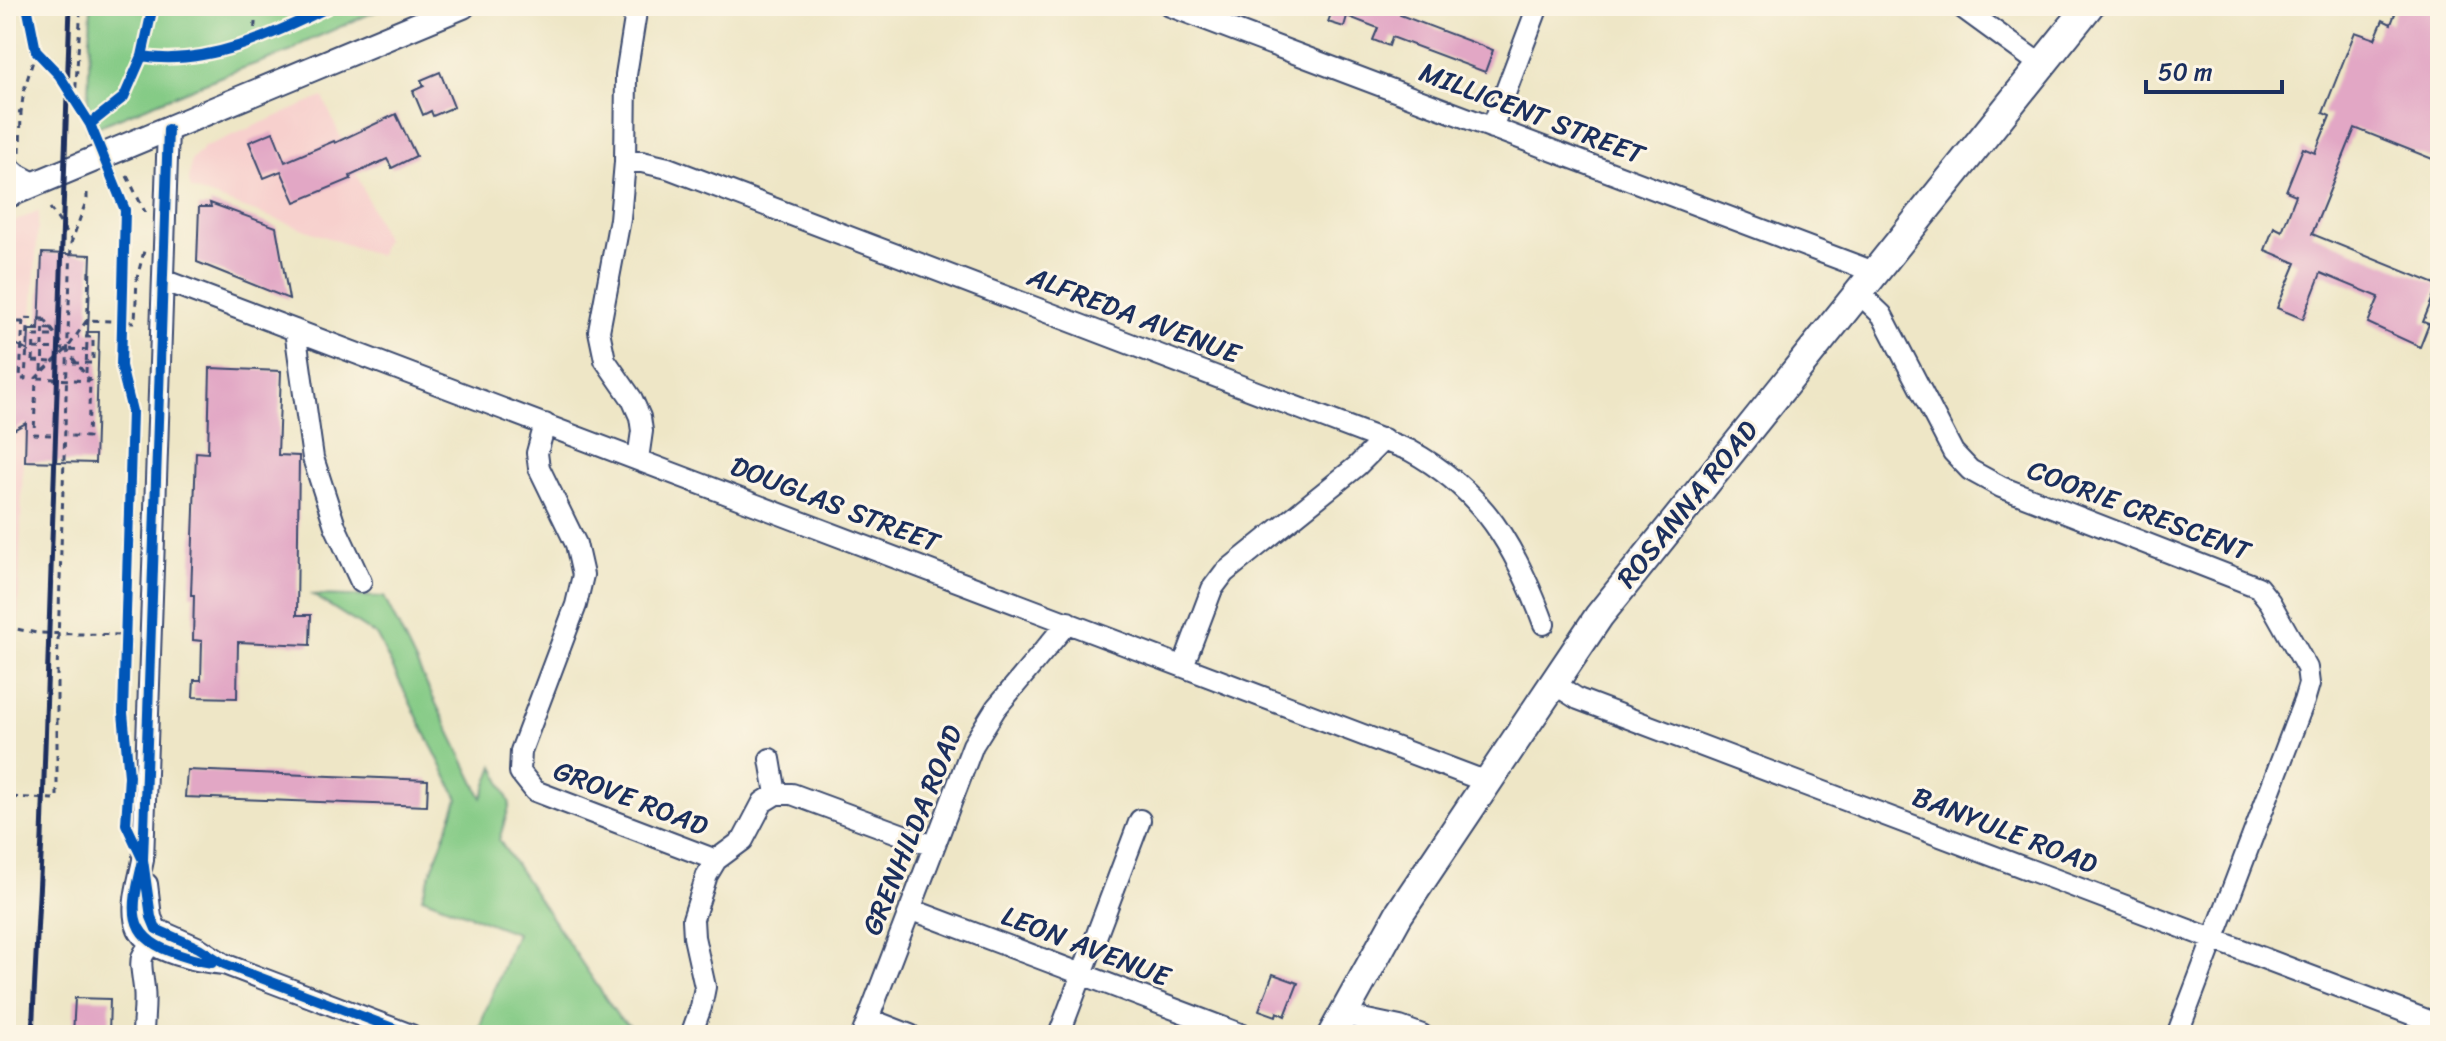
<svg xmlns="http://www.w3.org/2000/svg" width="2446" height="1041" font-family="Sriracha,sans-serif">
<rect width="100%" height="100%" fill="#fcf5e5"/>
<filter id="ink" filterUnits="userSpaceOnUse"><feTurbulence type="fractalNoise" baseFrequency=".0125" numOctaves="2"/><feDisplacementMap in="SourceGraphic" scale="16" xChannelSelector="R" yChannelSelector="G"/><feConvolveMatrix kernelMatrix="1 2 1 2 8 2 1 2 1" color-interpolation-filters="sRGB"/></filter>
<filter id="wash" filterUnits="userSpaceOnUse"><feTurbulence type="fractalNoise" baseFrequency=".006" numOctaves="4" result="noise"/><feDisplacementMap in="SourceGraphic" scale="32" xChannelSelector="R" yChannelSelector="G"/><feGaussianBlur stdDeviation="1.8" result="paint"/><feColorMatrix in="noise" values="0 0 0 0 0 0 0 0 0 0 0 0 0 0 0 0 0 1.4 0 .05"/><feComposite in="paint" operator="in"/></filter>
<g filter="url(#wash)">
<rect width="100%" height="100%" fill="#eee6c6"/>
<!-- built -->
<path fill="#f7d0cd" d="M323 97 385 239 379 256 191 189 189 181 191 161 204 147Z
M39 211 23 457 18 624H6V225Z"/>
<!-- green -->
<path fill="#85cb86" stroke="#507d72" stroke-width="2" d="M91 6H388L303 43 292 51 232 72 87 131Z
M313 595 384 597 482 798 494 766 510 804 499 840 619 1018 642 1035H489L478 1031 516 933 422 897 458 799 377 636Z"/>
<g id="blocks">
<!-- building -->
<path fill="#e2a7c5" d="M1324 6H1376L1387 10 1388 6H1403L1400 15 1493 50 1485 72 1392 37 1389 46 1373 40 1378 28 1347 16 1344 27 1328 22 1332 11Z
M2398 6H2440V162L2355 128 2312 234 2438 285 2423 322 2429 324 2420 347 2368 323 2379 297 2321 273 2303 319 2277 308 2296 263 2265 250 2274 227 2282 231 2296 195 2286 191 2303 148 2315 153 2330 116 2323 113 2355 32 2375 39 2383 20 2391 24Z
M440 72 454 107 433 116 431 111 423 115 413 91 424 86 421 80Z
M396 114 416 156 392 168 387 159 350 176 351 179 295 202 281 171 264 178 249 142 273 132 285 162 334 141 335 143Z
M210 203 276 227 289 299 197 262 199 207H211Z
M42 253 91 255 88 332H99L95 463 25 461 26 423 6 434V338L28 351 29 330H39Z
M210 368 281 371 278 455 299 456 297 615H311L310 645 238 642 237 698 193 697 194 680H201L202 641 193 640 194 595H191L196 452 208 453Z
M187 770 428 780 427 806 185 797Z
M1273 974 1298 983 1285 1016 1277 1012 1276 1016 1259 1010Z
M75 998 110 999 109 1035H73Z"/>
</g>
</g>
<g filter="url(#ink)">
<use href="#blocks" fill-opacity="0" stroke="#3b4a6e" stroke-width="2"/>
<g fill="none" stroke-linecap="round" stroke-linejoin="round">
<defs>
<path id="minor" d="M637 6 626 75 625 162 620 219 599 331 605 360 632 399 640 417 642 431 638 459
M1170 6 1874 272
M1960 6 2041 65
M1492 128 1538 6
M168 129 143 860C139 881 129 909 138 929 149 953 201 962 224 964
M625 162H642L668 168 1409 450C1484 491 1515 546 1544 624
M6 164 17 174 36 184
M163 280 1487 782
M1858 292 1882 315 1953 452 1970 470 2001 487 2258 587 2270 602 2307 668 2309 684 2304 701 2177 1035
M295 330 313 458 335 526 361 582
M545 424 537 453 539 468 576 544 583 575 576 605 521 751 520 772 535 791 716 860
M1183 666 1212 589 1224 573 1357 466 1384 439
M1553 683 1578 699 2440 1025
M770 759 776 794
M147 884 151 917 156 929 199 948 224 964 411 1035
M910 909 1243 1035
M1343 1015 1400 1027 1422 1035
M869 1019 910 1035
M143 1035C143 1020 146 1003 144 988 140 955 137 959 160 935
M691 1035 701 1007 705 987 694 937 693 919 707 875 716 860 743 840 763 802 776 794H792L933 846
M862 1035 973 745 996 708 1068 622
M1059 1035 1140 820"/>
<path id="major" d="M6 196 463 6"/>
<path id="highway" d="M1332 1035 1399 914 1599 616 2089 6"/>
</defs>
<!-- minor casing -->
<use href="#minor" stroke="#3b4a6e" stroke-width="24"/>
<!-- major casing -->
<use href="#major" stroke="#3b4a6e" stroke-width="28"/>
<!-- highway casing -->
<use href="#highway" stroke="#3b4a6e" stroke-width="32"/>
<!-- path -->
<path stroke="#3b4a6e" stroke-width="3" stroke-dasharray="6 6" stroke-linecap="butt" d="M254 40 256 6
M75 100 81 6
M6 111 21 112 24 90 36 51
M20 152 21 112
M127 176 145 212
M50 208 71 239
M44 319 23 318 20 379H25L28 328 52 329
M44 319 90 381 88 437 71 436
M6 322H23
M34 336H54
M34 348 93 350
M33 361 34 336
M33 361 53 362
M73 363H93V337H78
M42 371 44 319
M86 373 89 269
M38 378 90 381
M51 435 34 434 36 378 67 349 87 320 135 322 137 278 144 251
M6 627 37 633 124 635
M6 816 7 797 57 799V673L71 243 87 199V192"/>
<!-- minor -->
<use href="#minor" stroke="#fff" stroke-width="20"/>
<!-- major -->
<use href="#major" stroke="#fff" stroke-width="24"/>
<!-- highway -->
<use href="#highway" stroke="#fff" stroke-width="28"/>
<!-- rail -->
<path stroke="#1b2f5e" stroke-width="5" d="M32 1035 42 837 70 6"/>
<defs>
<path id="cycleway" d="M27 6 36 51 59 75 90 124 125 210 121 366 132 411 123 713 129 776 126 824 143 860 151 917 156 929 199 948 224 964 411 1035
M142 56C206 67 275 34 331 6
M90 124 124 97 142 56 153 6
M168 129 143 860C134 901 122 933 169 951 184 957 197 961 212 963"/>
</defs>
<!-- cycleway casing -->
<use href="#cycleway" stroke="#fcf5e5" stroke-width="15"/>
<!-- cycleway -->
<use href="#cycleway" stroke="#0057b8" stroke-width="10"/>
</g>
</g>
<g text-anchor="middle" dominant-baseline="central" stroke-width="6" stroke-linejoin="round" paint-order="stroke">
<!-- street labels -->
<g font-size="28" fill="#1b2f5e" stroke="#fcf5e5">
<text transform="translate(1532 113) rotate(21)">MILLICENT STREET</text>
<text transform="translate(1134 315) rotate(21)">ALFREDA AVENUE</text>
<text transform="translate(835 504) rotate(21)">DOUGLAS STREET</text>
<text transform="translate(1687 504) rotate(-51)">ROSANNA ROAD</text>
<text transform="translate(2139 510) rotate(21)">COORIE CRESCENT</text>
<text transform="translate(631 798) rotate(21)">GROVE ROAD</text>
<text transform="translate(912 830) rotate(-68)">GRENHILDA ROAD</text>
<text transform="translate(2005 830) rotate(21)">BANYULE ROAD</text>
<text transform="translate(1086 946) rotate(21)">LEON AVENUE</text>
</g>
</g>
<!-- margin -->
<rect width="2446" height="1041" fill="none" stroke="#fcf5e5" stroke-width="32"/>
<!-- scale -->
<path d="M2146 80v12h136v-12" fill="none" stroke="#1b2f5e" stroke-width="4"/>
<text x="2158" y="80" font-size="24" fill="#1b2f5e" stroke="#fcf5e5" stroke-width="6" paint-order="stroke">50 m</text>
</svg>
